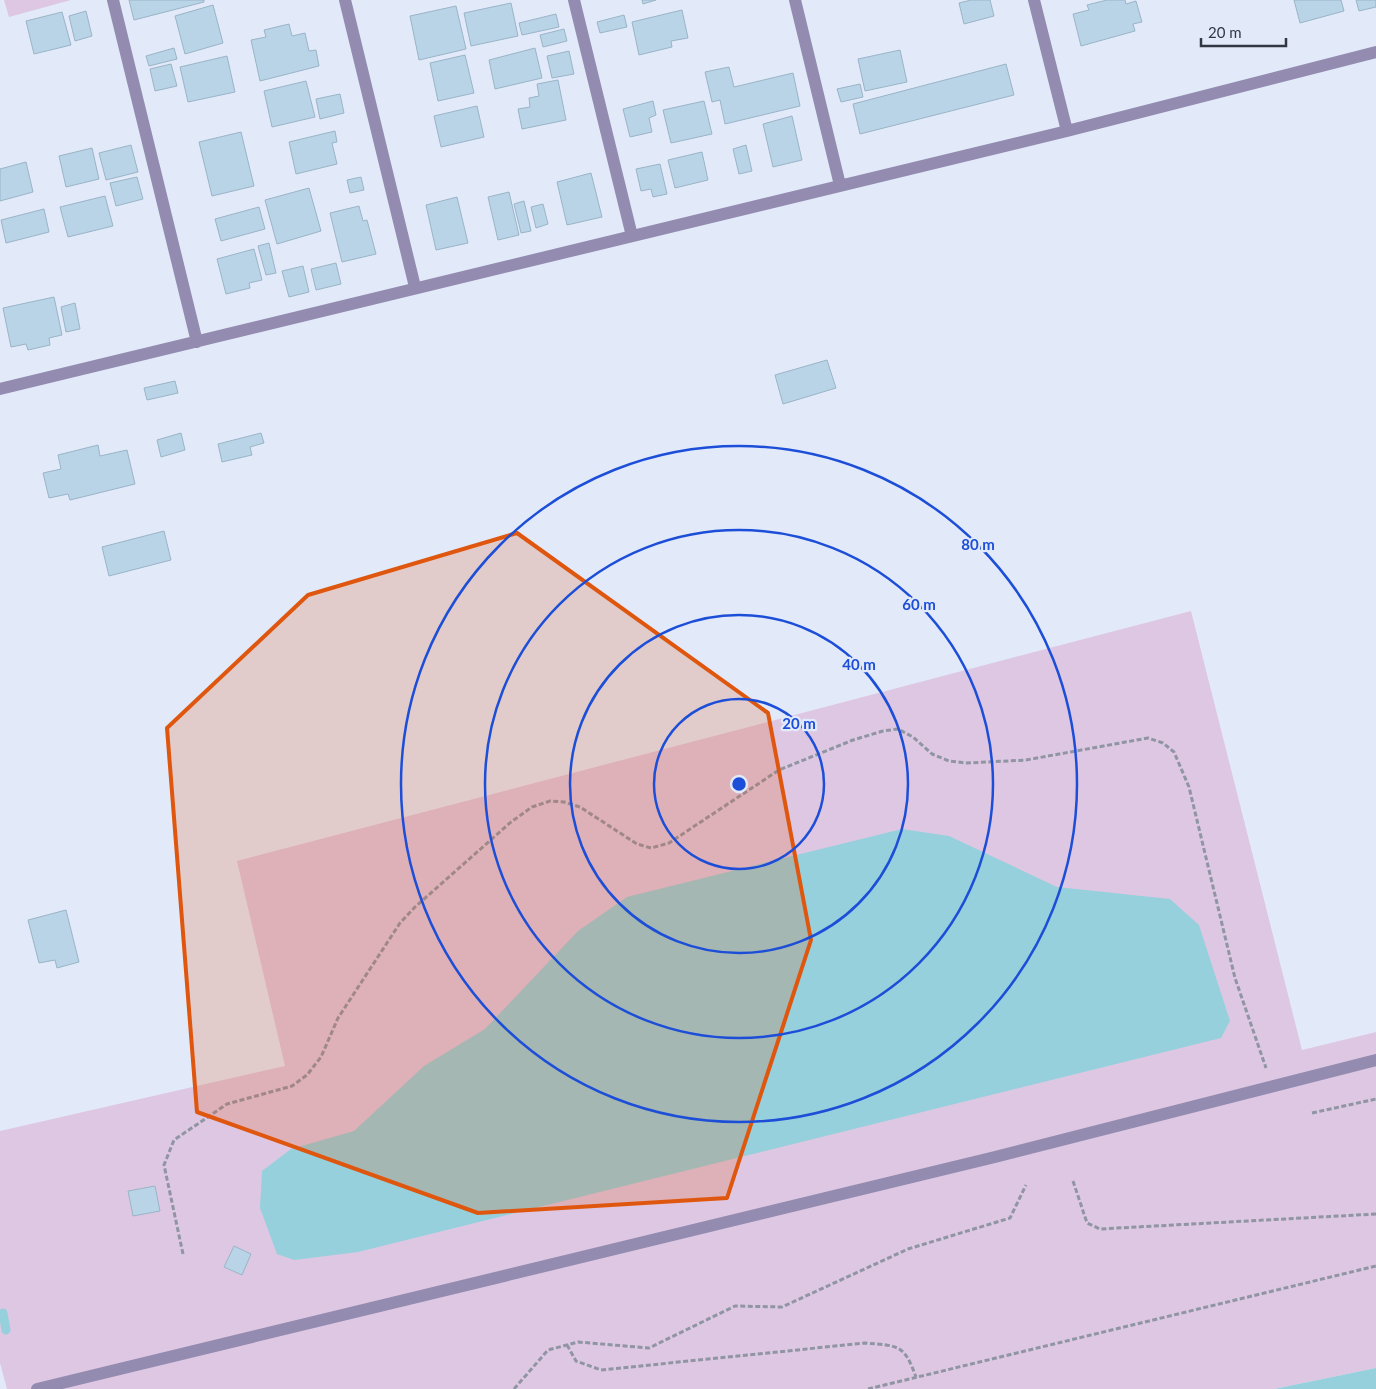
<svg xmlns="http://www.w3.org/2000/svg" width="1376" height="1389" font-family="Lato,sans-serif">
<rect width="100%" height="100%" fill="#e2eafa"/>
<!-- green -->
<path fill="#dec7e2" d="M4 0H71L9 17Z
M1191 611 1302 1050 1376 1032V1368L1274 1389H7L0 1363V1131L285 1066 237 861Z"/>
<!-- water -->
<path fill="#96d0dc" d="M902 829 949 836 1057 887 1170 899 1199 925 1230 1021 1221 1038 358 1252 294 1260 277 1254 260 1208 262 1171 291 1149 354 1131 424 1066 485 1029 578 931 627 897Z
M1376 1368V1389H1274Z"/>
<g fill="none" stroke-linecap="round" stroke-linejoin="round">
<!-- stream -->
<path stroke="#96d0dc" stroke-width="9" d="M3 1313 6 1330"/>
</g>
<!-- building -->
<path fill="#b9d4e7" stroke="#9ab4c7" d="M129 0H204V2L134 20Z
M642 0H656L643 4Z
M971 0H990L994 16 964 24 959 3Z
M1107 0H1125L1126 4 1136 1 1142 22 1133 24 1135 31 1081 46 1073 14 1089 10 1087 5Z
M1294 0H1341L1344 11 1300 23Z
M1356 0H1376V7L1359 11Z
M511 3 518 36 471 46 464 13Z
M213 5 223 43 185 54 175 16Z
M456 6 466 49 419 60 410 16Z
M682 10 688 38 671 41 672 47 639 55 632 22Z
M86 11 92 36 75 41 69 16Z
M62 12 71 45 34 54 26 21Z
M556 14 559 27 522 35 519 23Z
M624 15 627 27 600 33 597 22Z
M289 24 292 36 305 33 309 51 316 50 319 66 260 81 251 40 266 37 264 30Z
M564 29 567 41 543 47 540 35Z
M174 48 177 59 149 66 146 56Z
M535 48 542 78 495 89 489 60Z
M900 50 907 82 865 91 858 59Z
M569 51 574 74 552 78 547 56Z
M465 55 474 93 438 101 430 63Z
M227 56 235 92 188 102 180 67Z
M171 64 177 86 155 91 150 69Z
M1006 64 1014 95 860 134 853 104Z
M729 67 734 87 793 73 800 106 725 124 720 100 712 102 705 72Z
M558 80 566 120 522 129 518 109 530 107 529 98 539 96 537 84Z
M306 81 315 117 272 127 264 91Z
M860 84 863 97 841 102 837 89Z
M340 94 344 113 320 119 316 99Z
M653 101 656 115 649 118 652 132 630 137 623 109Z
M704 101 712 134 671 143 663 110Z
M477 106 484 137 441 147 434 116Z
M792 116 802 160 773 167 763 124Z
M335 131 337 142 332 143 337 164 296 174 289 142Z
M241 132 254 186 212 196 199 142Z
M131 145 138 172 106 180 99 153Z
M746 145 752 171 739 174 733 149Z
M92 148 99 179 66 187 59 156Z
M702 152 708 180 675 188 668 160Z
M26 162 33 192 0 201V169Z
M660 164 667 194 653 197 651 189 641 191 636 169Z
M591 173 602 217 567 225 557 182Z
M137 177 143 199 116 206 110 183Z
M361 177 364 190 350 193 347 180Z
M309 188 321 231 277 244 265 200Z
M509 192 519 235 498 240 488 197Z
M105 196 113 226 68 237 60 207Z
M457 197 468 243 436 250 426 205Z
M524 201 531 231 521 233 514 204Z
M543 204 548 224 536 228 531 207Z
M359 206 363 221 367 220 376 254 342 262 330 213Z
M259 207 265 229 221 241 215 219Z
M44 209 49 232 6 243 1 220Z
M269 243 276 273 266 275 258 246Z
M254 249 262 280 249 283 250 288 226 294 217 259Z
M336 263 341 284 316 290 311 269Z
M303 266 309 292 289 297 282 271Z
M54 297 62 335 49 338 50 345 28 350 26 344 11 347 3 308Z
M75 303 80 329 66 332 61 307Z
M827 360 836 388 783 404 775 375Z
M175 381 178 393 147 400 144 388Z
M181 433 185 450 161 457 157 440Z
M261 433 264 443 250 447 252 455 222 462 218 444Z
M98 445 100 456 127 450 135 484 70 500 68 494 49 498 43 473 61 469 58 455Z
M164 531 171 560 109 576 102 547Z
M66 910 79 962 57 968 55 960 39 963 28 920Z
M155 1186 160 1211 133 1216 128 1191Z
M234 1246 251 1254 242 1275 224 1267Z"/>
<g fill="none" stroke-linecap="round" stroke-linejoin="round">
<!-- path -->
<path stroke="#8f95a3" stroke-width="3" stroke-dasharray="5 2.5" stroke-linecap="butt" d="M1312 1113 1376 1099
M1073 1181 1087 1223 1100 1229 1376 1214
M183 1254 164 1165 174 1140 227 1104 292 1086 307 1075 321 1057 338 1018 400 923 415 907 511 822 532 807 550 801 564 802 580 807 637 844 651 848 669 843 779 770 853 740 883 731 898 729 913 737 932 754 949 761 966 763 1026 760 1148 738 1163 743 1174 752 1189 787 1235 978 1266 1068
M567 1345 576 1361 601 1370 865 1343C899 1346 904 1344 916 1377
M514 1389 548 1350 578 1342 649 1348 735 1306 782 1307 908 1249 1010 1218 1026 1185
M868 1389 1376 1266"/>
<!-- minor -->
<path stroke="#938bb0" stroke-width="12" d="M113 0 197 342
M345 0 415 287
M574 0 632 236
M795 0 840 185
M1034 0 1067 131
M0 389 1067 131 1376 52
M37 1389 995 1157 1376 1060"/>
</g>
<!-- marked area -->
<path fill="#df570f" fill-opacity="0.2" stroke="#df570f" stroke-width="4" stroke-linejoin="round" d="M517 533 768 713 811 940 727 1198 478 1213 197 1112 167 728 308 595Z"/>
<!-- distance rings -->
<g fill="none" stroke="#1d4ed8" stroke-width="2.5">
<circle cx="739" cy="784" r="85"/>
<circle cx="739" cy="784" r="169"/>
<circle cx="739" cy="784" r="254"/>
<circle cx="739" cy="784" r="338"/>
</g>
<circle cx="739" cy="784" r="8" fill="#1d4ed8" stroke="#e2eafa" stroke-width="2.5"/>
<g font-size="15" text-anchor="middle" font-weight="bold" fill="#1d4ed8" stroke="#e2eafa" stroke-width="4.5" stroke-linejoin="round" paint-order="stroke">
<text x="978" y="550">80 m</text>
<text x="919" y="610">60 m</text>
<text x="859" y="670">40 m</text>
<text x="799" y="729">20 m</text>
</g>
<!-- scale -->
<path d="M1201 38v8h85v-8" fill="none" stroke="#323742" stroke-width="2.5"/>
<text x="1208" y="38" font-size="15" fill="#323742" stroke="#e2eafa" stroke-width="4" paint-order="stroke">20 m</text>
</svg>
